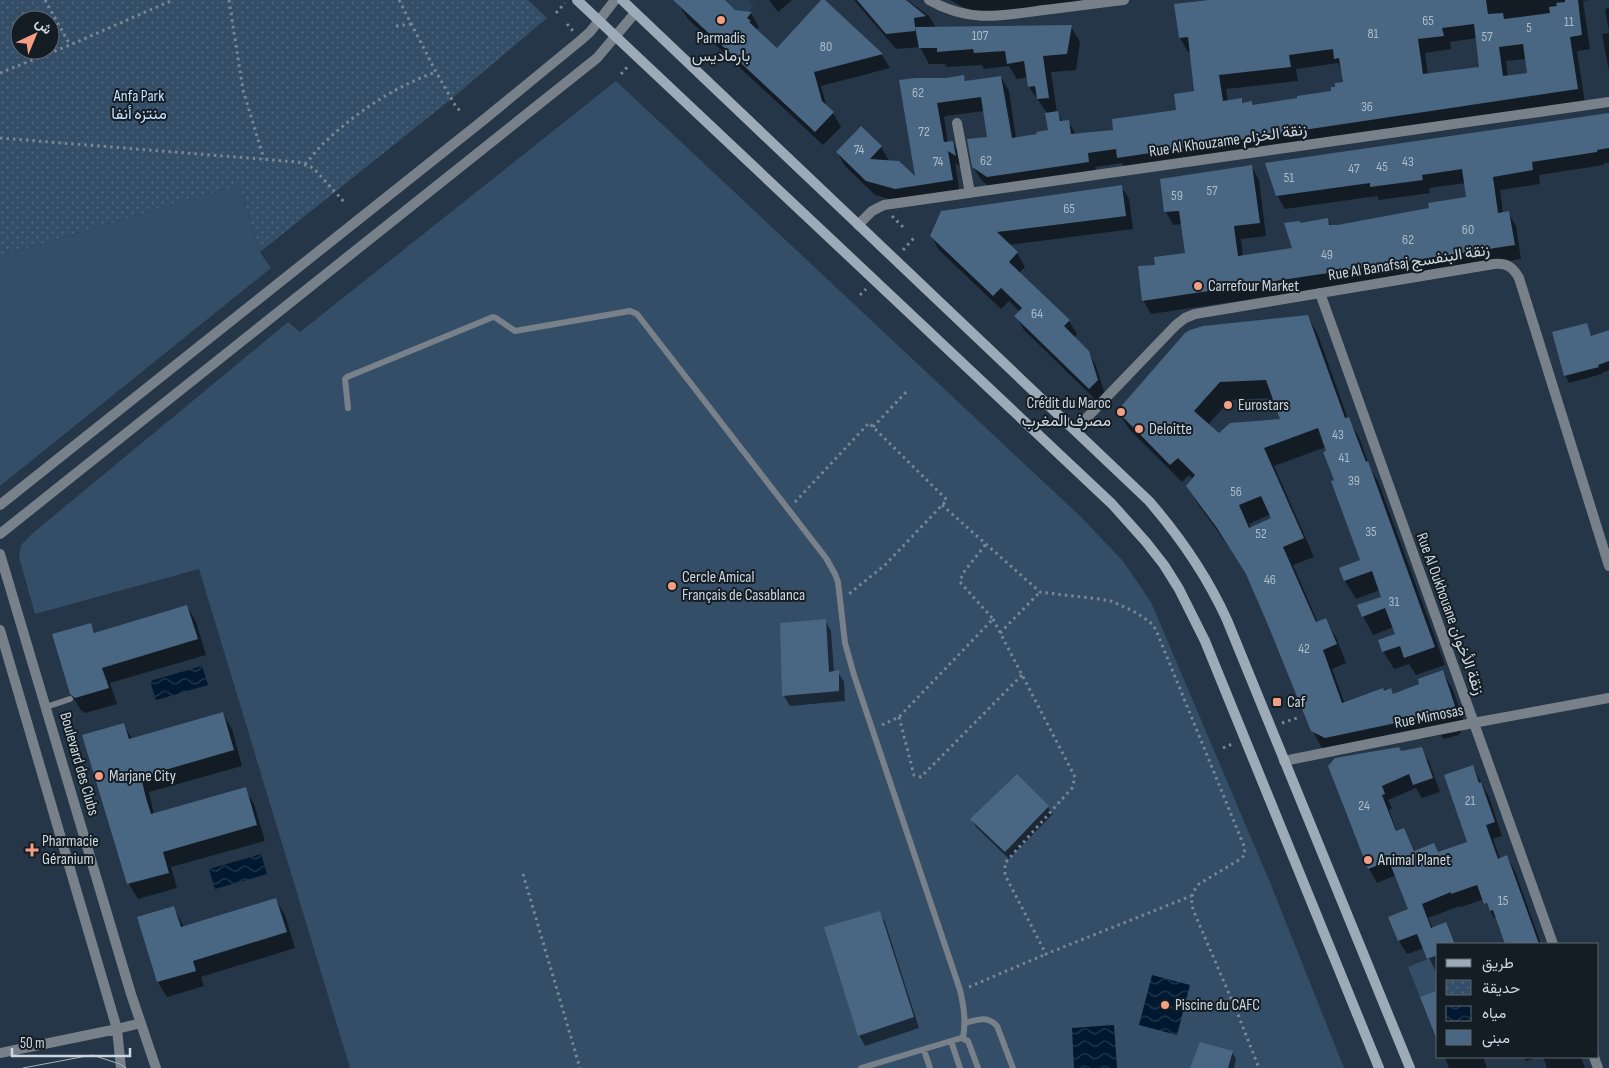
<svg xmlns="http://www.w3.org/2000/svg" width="1609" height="1068" font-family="'Sofia Sans Condensed',Vazirmatn,sans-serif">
<defs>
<pattern id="park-dots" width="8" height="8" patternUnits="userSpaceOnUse" patternTransform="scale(1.25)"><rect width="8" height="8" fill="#344e67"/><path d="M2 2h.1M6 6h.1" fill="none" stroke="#50677c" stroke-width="1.8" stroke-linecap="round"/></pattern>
<pattern id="water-waves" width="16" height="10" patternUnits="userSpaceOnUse" patternTransform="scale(1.25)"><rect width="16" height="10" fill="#001930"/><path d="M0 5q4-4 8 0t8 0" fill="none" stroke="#243a4e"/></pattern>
</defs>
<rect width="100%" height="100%" fill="#243647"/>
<!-- built -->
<path fill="#283f55" d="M720 0H748L754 6 719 43 698 24Z"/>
<!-- grass -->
<path fill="#344e67" d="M616 81 1081 517 1122 560 1151 602 1269 880 1344 1068H350L199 569 35 614 19 557 21 545 33 533 288 322 300 332Z
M239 185 260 252 271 268 0 486V256Z
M1438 955V990L1420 997 1408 967Z"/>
<!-- park -->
<path fill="url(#park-dots)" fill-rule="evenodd" d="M0 0H528L547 18 450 100 260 252 239 185 0 256ZM20 20H50V50H20Z"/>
<!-- water -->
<path fill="url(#water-waves)" d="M202 666 208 685 156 700 150 681Z
M261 854 267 874 215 889 209 869Z
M1152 975 1190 985 1177 1035 1139 1025Z
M1114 1025 1117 1068H1074L1072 1028Z"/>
<!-- shadow -->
<path fill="#0007" fill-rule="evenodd" d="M682 0H723L734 11 751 13 759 27 756 30 777 49 823 0 882 55 890 68 821 86 827 108 833 113 841 127 823 145 688 19 679 5Z
M769 0H792L778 12Z
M854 0H907L929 16 936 28 1071 27 1080 42 1076 70 1051 72 1057 113 1063 122 1068 121 1076 135 1115 131 1178 111 1196 92 1191 52H1188L1180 38 1175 6 1218 0H1588L1583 1 1590 49 1577 51 1585 103 1127 171 1122 163 1095 167 1097 176 996 191 982 181 973 167 988 138 984 111 946 116 944 117 948 143H953L961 157 963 168 955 163 960 194 904 203 875 195 845 166 837 152 881 147 890 162 917 180 900 81 964 77 967 82 1001 77 1009 91 1016 138 1038 135 1050 131 1047 113 1029 87 1028 77 1017 79 1009 66 984 69 982 65 947 67 945 64H929L920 47 896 49ZM1477 38 1481 68 1428 75 1425 53 1451 49 1450 42ZM1526 59 1528 74 1508 77 1506 61ZM1338 63 1342 71 1345 83 1333 92 1253 106 1251 103 1243 104 1241 100 1228 102 1226 89 1298 81 1296 69Z
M950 0H1102L999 17 966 9Z
M1609 8V72L1602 34 1609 33 1605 9Z
M1609 114V163H1604V165L1539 175 1540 184 1500 190 1503 213 1508 212 1516 226 1521 259 1151 314 1143 300 1156 266 1186 255 1182 224 1173 225 1166 212 1161 180 1252 167 1259 180 1266 236 1241 239 1243 256 1294 249 1300 224 1328 220 1331 226 1431 209 1468 198 1466 183 1429 188 1430 193 1379 200 1377 196 1285 209 1277 195Z
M1121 186 1129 199 1133 229 1009 245 1017 253 1025 267 1019 273 1069 321 1077 334 1074 338 1088 352 1096 366 1105 394 1097 401 1024 330 1016 316 1020 312 1009 301 1001 309 939 250 931 236Z
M1308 317 1318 335 1348 419 1359 437 1371 470 1378 481 1445 665 1416 675 1409 664 1394 669 1383 651 1396 634 1394 627 1373 635 1363 616 1383 597 1380 590 1356 599 1345 581 1341 568 1361 561 1335 481 1326 447 1274 466 1314 557 1293 565 1318 623 1325 619 1336 637 1346 663 1332 669 1345 704 1391 690 1394 695 1421 685 1443 672 1453 690 1465 725 1459 735 1443 739 1441 735 1422 739 1421 738 1336 756 1323 750 1313 731 1249 578 1229 547 1198 504 1188 486 1193 479 1189 475 1182 482 1129 429 1118 411ZM1274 398 1281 420 1219 435 1208 425 1230 400ZM1271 514 1273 519 1251 528 1249 524Z
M1586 325 1592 337 1609 332V370L1602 373V374L1569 383 1565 375Z
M187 606 196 622 206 655 110 683 117 704 85 713 81 710 71 694 90 624 96 634Z
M825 620 831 631 834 672H838L844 682 845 701 790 706 784 696 781 624Z
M223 714 232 729 242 766 149 792 154 814 245 789 254 804 265 841 171 867 177 888 138 899 129 884 84 736 123 724 132 739Z
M1421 748 1429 762 1440 792 1422 798 1416 788 1388 800 1392 808 1389 810 1397 832 1404 829 1415 852 1438 853 1469 843 1473 767 1489 797 1502 836 1493 839 1500 859 1507 857 1515 871 1541 944H1507L1500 924 1495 917 1494 918 1484 899 1461 907 1460 906 1428 918 1433 929 1446 924 1456 944H1438V972H1436L1424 948 1407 954 1399 941 1390 917 1410 910 1396 875 1377 883 1369 869 1329 767Z
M1048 807 1053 814 1009 859 976 827 972 819Z
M276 900 285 915 295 948 201 977 204 986 167 997 158 982 174 908 184 927Z
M879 912 885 922 919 1028 865 1046 859 1035Z
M1232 1052 1236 1059 1234 1068H1192Z
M1445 1057H1483L1487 1068H1449Z
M1523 1057H1539L1526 1061Z
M1543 1057H1581L1585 1068H1547Z"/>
<!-- building -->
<path fill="#496682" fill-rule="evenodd" d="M673 0H725L735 10 752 12 747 18 751 21 749 22 777 48 821 0H825L883 54 814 72 822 101 834 112 815 132Z
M857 0H906L926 16 914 18 915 27 1072 25 1067 54 1043 56 1049 98 1037 99 1035 86 1028 87 1024 61 1007 64 1005 51 974 53 973 49 937 52V48H919L915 27V31L886 34Z
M1209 0H1486L1488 14 1503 13 1504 19 1550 13 1549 7 1557 6 1556 3 1565 2V0H1578L1582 35 1570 37 1578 89 1117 158 1116 149 1088 153 1089 162 987 177 972 167 967 139 987 137 981 97 937 103 944 142 953 141 956 156 948 151 953 180 895 189 866 181 836 152 861 126 882 146 870 159 899 161 915 176 899 80 915 78H946L964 75 965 81 1001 76 1012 138 1037 134 1036 132 1048 130 1045 113 1058 111 1060 121 1069 120 1071 134 1113 130 1112 119 1176 110 1174 94 1194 91 1188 37 1179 38 1174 4ZM1474 24 1479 67 1423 74 1418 39 1444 36 1442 28ZM1523 44 1527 73 1503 76 1499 47ZM1333 49 1334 59 1339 58 1343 82 1335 83V87H1331V91L1297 96V98L1252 105V101L1242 103V98L1223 101 1219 75 1291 67 1289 55Z
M1609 113V148L1597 150V152L1532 162 1533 170 1493 177 1498 213 1509 211 1515 245 1142 301 1138 266 1155 265 1154 257 1185 253 1179 211 1164 212 1160 179 1252 165 1260 223 1234 226 1238 256 1292 248 1284 223 1300 221V223L1328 218 1329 225H1337L1429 208 1428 203 1466 197 1462 169 1422 175 1423 180 1370 187V183L1276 196 1265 163Z
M1122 185 1126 216 997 232 1018 252 1009 262 1070 320 1064 326 1089 351 1098 380 1089 389 1014 316 1022 308 1001 288 993 296 930 236 941 211Z
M1308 315 1345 418 1349 417 1366 462 1368 461 1435 647 1404 658 1400 646 1382 652 1378 640 1395 634 1385 608 1362 617 1357 605 1381 597 1372 571 1344 581 1339 568 1360 560 1331 481 1334 480 1323 452 1326 451 1318 428 1264 448 1304 538 1283 547 1316 622 1326 618 1337 644 1323 650 1342 703 1383 688 1384 691 1391 688 1393 694 1419 684 1418 679 1443 670 1455 706 1449 717 1432 721 1430 717 1410 721V720L1325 738 1311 731 1268 625 1246 574 1217 528 1186 486 1195 475 1178 458 1170 465 1117 411 1185 333 1190 330 1203 326ZM1266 380 1280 419 1230 423 1219 433 1194 411 1220 382ZM1261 496 1271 518 1249 528 1239 505Z
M1587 323 1591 336 1609 330V361L1598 365 1599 367 1564 376 1552 332Z
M187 605 198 639 102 668 109 688 75 698 70 694 52 634 91 623 94 633Z
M826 619 829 672 839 670V691L782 696 780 623Z
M223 712 234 750 141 777 146 798 151 814 246 787 257 825 163 852 169 873 127 884 82 735 124 723 129 739Z
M1399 747 1401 751 1422 747 1433 778 1413 785 1409 774 1382 786 1385 794 1382 795 1396 831 1404 828 1414 851 1434 843 1438 852 1467 842 1444 775 1473 765 1479 783 1481 782 1495 822 1486 825 1498 859 1507 855 1539 944H1505L1493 910 1490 911 1487 903 1484 904 1477 885 1451 894V892L1422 904 1431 928 1446 922 1455 944H1438V955L1427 959 1417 934 1398 941 1388 917 1408 909 1389 861 1368 869 1328 766 1335 758Z
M1017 774 1049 806 1005 852 970 819Z
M276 898 287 932 193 961 196 971 157 982 137 917 174 906 181 927Z
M880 911 914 1017 858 1036 824 927Z
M1438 990V1039L1437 1040 1420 997Z
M1200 1042 1233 1051 1228 1068H1190Z"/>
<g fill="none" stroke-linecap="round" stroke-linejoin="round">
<!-- path -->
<path stroke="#798795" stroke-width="3" stroke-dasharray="2.5 4" stroke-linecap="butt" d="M45 0 70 45
M229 0 243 90 264 159
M399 0 436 72 455 105 460 111
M556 13 565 3
M567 24 573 31
M396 26 412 24
M0 73 70 45 173 0
M621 74 629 65
M0 138 298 162 311 167 316 171 345 203
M305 164C312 157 318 148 326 141 358 111 394 87 436 72
M892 216 904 228
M903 250 914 238
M860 295 866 289
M873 427 907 391
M795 502 869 423 947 500 885 565 849 594
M942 505 1040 592 1099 599 1111 601 1133 611 1143 617 1152 624 1156 630 1244 846 1245 854 1242 858 1199 884C1191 893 1190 901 1194 912L1239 1017 1259 1068
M993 619 1075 777 1072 788 1005 863V875L1046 954 1191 896
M1000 633 1040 592
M899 717 914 775 921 777 1022 675
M1282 723 1297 718
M882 725 899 717 993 619 960 582 963 573 986 544
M1223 748 1234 743
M523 874 580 1068
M969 987 1046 954"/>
<!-- lane -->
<path stroke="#788089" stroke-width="6" d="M348 408 345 379 347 377 493 317 496 318 515 331 630 311 637 314 826 558 835 574 838 582 845 643 854 675 960 990C964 1007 966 1021 963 1038
M46 707 70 699
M965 1023C977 1020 987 1015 997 1026L1013 1068
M951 1041 960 1068
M924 1050 930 1068
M861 1068 961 1038 968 1041 978 1068"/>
<!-- street -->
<path stroke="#788089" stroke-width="10" d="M929 0C969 23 1001 16 1044 10 1071 7 1098 3 1124 0
M957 123 970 193
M858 225 872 211 884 205 1609 102
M1320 293 1553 944
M1075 430 1176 325 1185 318 1195 314 1494 264C1507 263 1513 267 1519 278L1609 566
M0 505 481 122 581 40 590 32 615 0
M0 534 597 58 635 13
M0 554 131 994 156 1068
M0 630 117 1029 121 1068
M1284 761 1473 723 1609 698
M0 1053 117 1029 141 1023
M1594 1057 1598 1068"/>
<!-- secondary -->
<path stroke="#9dabb9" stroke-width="10" d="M577 0 1112 504 1146 542 1164 565 1179 589 1205 641 1379 1068
M622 0 1149 501C1181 538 1207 576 1227 620L1410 1068"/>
<!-- tram -->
<path stroke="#a5b1be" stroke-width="1" d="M23 1068 92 1055 120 1064 126 1068"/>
</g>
<!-- markers -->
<g fill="#f39f84" stroke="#151d24" stroke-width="2">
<circle cx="721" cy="20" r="5"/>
<circle cx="1198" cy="286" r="5"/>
<circle cx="1228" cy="405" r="5"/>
<circle cx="1121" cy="412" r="5"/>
<circle cx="1139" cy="429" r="5"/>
<circle cx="672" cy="586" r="5"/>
<rect x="1272" y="697" width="10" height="10" rx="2.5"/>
<circle cx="99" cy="776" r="5"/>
<path d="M29.5 842.5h5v5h5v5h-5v5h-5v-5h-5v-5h5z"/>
<circle cx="1368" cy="860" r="5"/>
<circle cx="1165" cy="1005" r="5"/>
</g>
<g text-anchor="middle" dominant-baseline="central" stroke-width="4" stroke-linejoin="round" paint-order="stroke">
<!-- number labels -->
<g font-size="14" fill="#abbbca">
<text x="1428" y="20">65</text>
<text x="1569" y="21">11</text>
<text x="1529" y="27">5</text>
<text x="1373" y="33">81</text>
<text x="980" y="35">107</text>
<text x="1487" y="36">57</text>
<text x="826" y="46">80</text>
<text x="918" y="92">62</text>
<text x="1367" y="106">36</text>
<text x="924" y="131">72</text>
<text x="859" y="149">74</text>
<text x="986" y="160">62</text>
<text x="938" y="161">74</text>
<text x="1408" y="161">43</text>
<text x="1382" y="166">45</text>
<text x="1354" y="168">47</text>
<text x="1289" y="177">51</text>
<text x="1212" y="190">57</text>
<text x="1177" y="195">59</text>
<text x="1069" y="208">65</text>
<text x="1468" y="229">60</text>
<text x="1408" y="239">62</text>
<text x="1327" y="254">49</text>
<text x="1037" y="313">64</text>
<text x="1338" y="434">43</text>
<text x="1344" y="457">41</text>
<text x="1354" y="480">39</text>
<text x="1236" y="491">56</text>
<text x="1371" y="531">35</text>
<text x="1261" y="533">52</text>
<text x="1270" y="579">46</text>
<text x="1394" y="601">31</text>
<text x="1304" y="648">42</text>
<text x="1470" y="800">21</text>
<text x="1364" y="805">24</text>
<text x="1503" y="900">15</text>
</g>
<!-- poi labels -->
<g font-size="16" fill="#ccd7e2" stroke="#151d24" text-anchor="start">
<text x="721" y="38" text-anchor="middle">Parmadis<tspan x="721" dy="18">بارماديس</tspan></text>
<text x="1208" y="286">Carrefour Market</text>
<text x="1111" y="403" text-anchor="end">Crédit du Maroc<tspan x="1111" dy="18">مصرف المغرب</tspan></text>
<text x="1238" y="405">Eurostars</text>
<text x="1149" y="429">Deloitte</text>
<text x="682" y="577">Cercle Amical<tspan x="682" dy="18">Français de Casablanca</tspan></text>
<text x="1287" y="702">Caf</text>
<text x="109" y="776">Marjane City</text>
<text x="42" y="841">Pharmacie<tspan x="42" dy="18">Géranium</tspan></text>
<text x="1378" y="860">Animal Planet</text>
<text x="1175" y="1005">Piscine du CAFC</text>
</g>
<!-- park labels -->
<g font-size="16" fill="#c3e1ff" stroke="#151d24">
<text x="139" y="96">Anfa Park<tspan x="139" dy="18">منتزه أنفا</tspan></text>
</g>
<!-- street labels -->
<g font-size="16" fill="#ccd7e2" stroke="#151d24">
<text transform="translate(1228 141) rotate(-8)">Rue Al Khouzame زنقة الخزام</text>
<text transform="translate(1409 263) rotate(-9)">Rue Al Banafsaj زنقة البنفسج</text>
<text transform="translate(1450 614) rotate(70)">Rue Al Oukhouane زنقة الأخوان</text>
<text transform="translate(1429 717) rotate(-11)">Rue Mimosas</text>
<text transform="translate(79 764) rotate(74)">Boulevard des Clubs</text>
</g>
</g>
<!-- legend -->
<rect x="1436" y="943" width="162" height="115" fill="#151d24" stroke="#5e6770"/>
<rect x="1446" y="959" width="25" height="8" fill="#9dabb9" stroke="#5e6770"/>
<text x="1482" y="968" font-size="15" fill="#ccd7e2">طريق</text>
<rect x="1446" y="980" width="25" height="15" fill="url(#park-dots)" stroke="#5e6770"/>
<text x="1482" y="993" font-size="15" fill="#ccd7e2">حديقة</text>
<rect x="1446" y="1006" width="25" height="15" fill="url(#water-waves)" stroke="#5e6770"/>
<text x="1482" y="1018" font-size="15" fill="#ccd7e2">مياه</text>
<rect x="1446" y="1030" width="25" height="15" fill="#496682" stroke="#5e6770"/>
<text x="1482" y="1043" font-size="15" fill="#ccd7e2">مبنى</text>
<!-- north arrow -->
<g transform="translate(35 35) rotate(44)"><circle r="24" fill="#151d24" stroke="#5e6770"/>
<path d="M0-4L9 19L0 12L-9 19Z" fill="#f39f84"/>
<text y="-8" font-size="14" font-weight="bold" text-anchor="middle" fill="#ccd7e2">ش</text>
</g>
<!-- scale -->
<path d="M12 1048v8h118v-8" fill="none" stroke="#ccd7e2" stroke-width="2.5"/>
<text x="20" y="1048" font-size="15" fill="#ccd7e2" stroke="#151d24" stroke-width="4" paint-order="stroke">50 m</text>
</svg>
